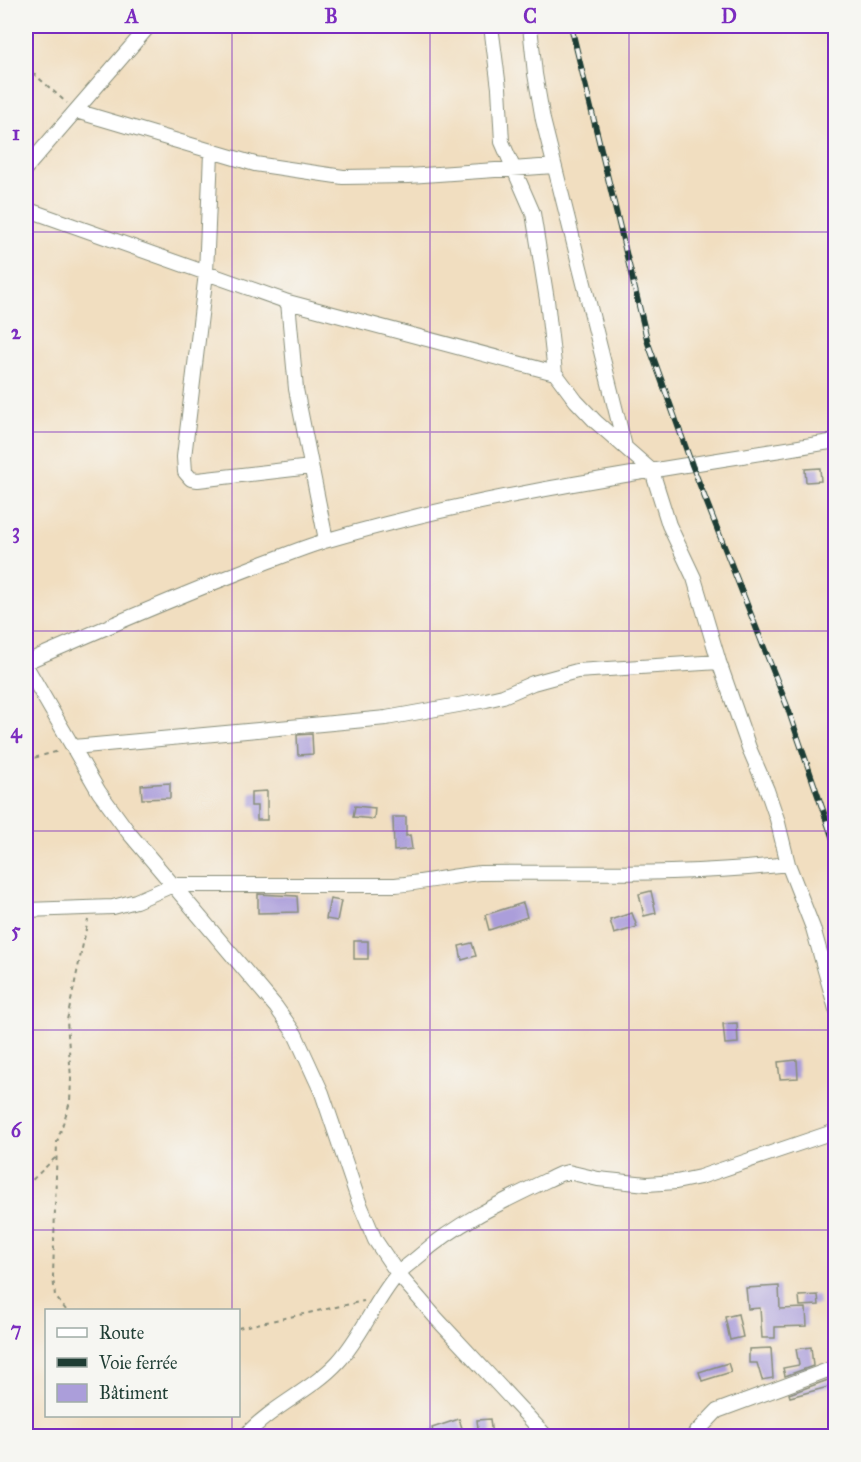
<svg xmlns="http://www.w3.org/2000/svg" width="861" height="1462" font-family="'IM FELL Great Primer',serif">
<rect width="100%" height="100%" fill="#f6f6f2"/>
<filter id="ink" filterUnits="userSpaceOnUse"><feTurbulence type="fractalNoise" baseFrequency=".0167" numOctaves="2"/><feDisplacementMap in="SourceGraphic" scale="12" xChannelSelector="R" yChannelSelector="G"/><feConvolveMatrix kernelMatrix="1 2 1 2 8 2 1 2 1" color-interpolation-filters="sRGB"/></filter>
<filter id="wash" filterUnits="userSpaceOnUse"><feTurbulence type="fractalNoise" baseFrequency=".008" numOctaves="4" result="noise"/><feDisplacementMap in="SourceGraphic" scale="24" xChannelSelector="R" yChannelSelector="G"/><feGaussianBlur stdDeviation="1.35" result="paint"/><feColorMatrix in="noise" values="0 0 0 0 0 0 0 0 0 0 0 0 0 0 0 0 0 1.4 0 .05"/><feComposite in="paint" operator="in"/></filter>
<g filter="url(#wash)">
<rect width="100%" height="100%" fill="#f1dec0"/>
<g id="blocks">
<!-- building -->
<path fill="#ab9eda" d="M820 468 821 481 806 482 805 469Z
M312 734 313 754 298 755 297 735Z
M170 783V798L142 799 141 785Z
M267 791V820H257V806H251V792Z
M355 806 375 808 374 819 353 817Z
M393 817H406V836L410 835 412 849 394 851Z
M651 891 656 913 644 916 639 894Z
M258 894 297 896 298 912 258 913Z
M330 899 341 901 337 921 326 919Z
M523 903 527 917 489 930 485 915Z
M632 913 637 927 614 934 610 920Z
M354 941H368V959H354Z
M472 943 476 956 462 960 459 946Z
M737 1023 738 1043 725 1044 723 1024Z
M797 1060 798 1078 780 1079 778 1062Z
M779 1286 780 1309 806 1308 807 1326 775 1327V1338H762L760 1308 748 1309 746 1288Z
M818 1295 819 1305 800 1306 799 1296Z
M738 1314 743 1337 730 1340 725 1317Z
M811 1347 813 1366 785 1376 783 1368 799 1365 796 1349Z
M771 1348 773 1378 762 1380 757 1363H749V1349Z
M728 1363 731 1372 702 1381 699 1372Z
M831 1379 832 1386 790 1397 789 1394Z
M459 1419 465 1437H434L432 1428Z
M490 1419 492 1437H479L477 1420Z"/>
</g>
</g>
<g filter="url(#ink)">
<use href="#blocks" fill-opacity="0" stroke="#888e7a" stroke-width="1.5"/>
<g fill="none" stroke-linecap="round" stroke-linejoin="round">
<defs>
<path id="minor" d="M491 26 499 88 502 142 533 213 547 300 555 373 576 401 596 422 652 471 669 525 694 578 719 662 749 748 767 790 777 819 788 864 813 928 836 1009
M530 26 535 74 543 120 625 447
M76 111 255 164 343 177 409 176 554 166
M211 153 206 273 184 457 185 472 191 479 198 480 311 467
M26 168 149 26
M26 209 288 302 555 373
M288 302 296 389 326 540
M26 662C105 628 184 593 264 563 286 555 307 546 328 540 494 491 666 469 836 441
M26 666 99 792 129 833 276 1007 295 1034 322 1093 359 1202 375 1240 398 1274 437 1319 546 1436
M74 747 386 718 486 700 503 696 533 683 577 671 719 662
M26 910 113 907 136 901 173 885H395C423 883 451 876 480 873 582 872 686 876 788 864
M245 1436C272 1406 311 1391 338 1362 362 1336 374 1302 397 1275 403 1268 411 1263 418 1257 460 1220 510 1198 560 1174L568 1172 598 1179 647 1184 676 1182 700 1177 836 1131
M693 1436 717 1411 836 1367"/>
</defs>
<!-- minor casing -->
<use href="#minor" stroke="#888e7a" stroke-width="16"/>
<!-- path -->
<path stroke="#888e7a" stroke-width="2" stroke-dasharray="4.5 4.5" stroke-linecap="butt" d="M26 67 67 103
M26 760 59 751
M26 1186 56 1157
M66 1310 55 1296 53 1276 57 1142 70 1102 71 1079 67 1020 88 920
M238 1328 364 1301"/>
<!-- minor -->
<use href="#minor" stroke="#fff" stroke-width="14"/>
<defs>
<path id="rail" d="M571 26 648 343 692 465 787 706 836 848"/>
</defs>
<!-- rail casing -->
<use href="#rail" stroke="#1f3d34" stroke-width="6"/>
<!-- rail -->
<use href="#rail" stroke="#f6f6f2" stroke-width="4" stroke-dasharray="11" stroke-linecap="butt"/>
</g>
</g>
<!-- grid -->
<path fill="none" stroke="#7b2cbf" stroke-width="1.5" stroke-opacity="0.55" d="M232 26V1310M430 26V1436M629 26V1436M26 232H836M26 432H836M26 631H836M26 831H836M26 1030H836M26 1230H836M232 1416V1436"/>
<!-- margin -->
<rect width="861" height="1462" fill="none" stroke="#f6f6f2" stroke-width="66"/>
<!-- legend -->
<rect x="45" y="1309" width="195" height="108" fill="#f6f6f2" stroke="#a0aca6" stroke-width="1.5"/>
<rect x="57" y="1328" width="30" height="9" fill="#ffffff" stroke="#a0aca6" stroke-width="1.5"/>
<text x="99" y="1339" font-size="18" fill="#1f3d34">Route</text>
<rect x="57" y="1358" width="30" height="9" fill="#1f3d34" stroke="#a0aca6" stroke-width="1.5"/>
<text x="99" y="1369" font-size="18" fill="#1f3d34">Voie ferrée</text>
<rect x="57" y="1384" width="30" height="18" fill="#ab9eda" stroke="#a0aca6" stroke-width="1.5"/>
<text x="99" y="1399" font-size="18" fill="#1f3d34">Bâtiment</text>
<rect x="33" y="33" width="795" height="1396" fill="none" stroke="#7b2cbf" stroke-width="2"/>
<g font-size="20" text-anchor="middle" font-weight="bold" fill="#7b2cbf">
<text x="132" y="23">A</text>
<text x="331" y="23">B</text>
<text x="530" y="23">C</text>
<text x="729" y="23">D</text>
<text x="16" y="140">1</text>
<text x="16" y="339">2</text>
<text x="16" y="538">3</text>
<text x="16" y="738">4</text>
<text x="16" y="937">5</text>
<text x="16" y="1137">6</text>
<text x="16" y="1336">7</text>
</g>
</svg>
